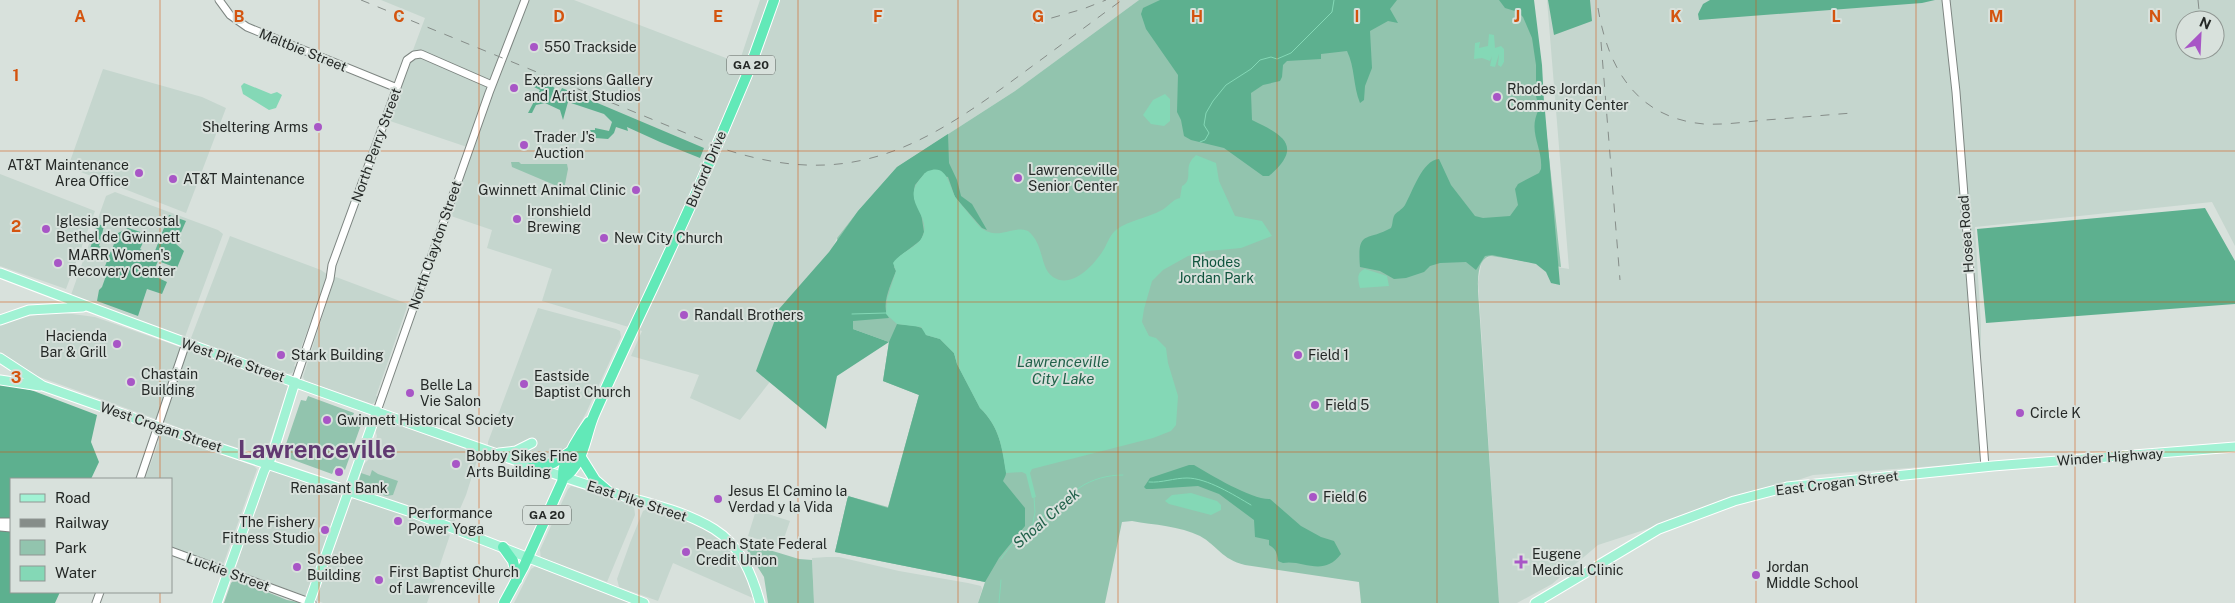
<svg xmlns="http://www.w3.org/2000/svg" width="2235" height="603" font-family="'Public Sans',sans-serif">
<rect width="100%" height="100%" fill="#d8e1dc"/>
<!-- built -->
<path fill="#c5d6ce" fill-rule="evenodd" d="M381 0H574L739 63 760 0H1139L1015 91 897 167 858 211 837 238 769 383 740 420 690 398 699 375 631 356 642 331 542 301 552 269 487 248 492 230 448 215 470 148 387 120 425 18Z
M1547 0H2235V246L2212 202 1975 227 1981 325V395L1989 462 1813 475 1598 545 1552 584 1517 603H1499L1478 282 1482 260 1491 256 1569 269ZM2185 20H2215V50H2185Z
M103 69 202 97 226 108 186 213 68 167Z
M0 174 95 211 66 289 0 266Z
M115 192 218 230 223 234 185 337 71 295 106 196Z
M230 236 321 270 328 275 294 366 296 367 292 373 288 374 248 361 194 341 191 338Z
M336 277 408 304 376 396 378 397 375 402 372 404 305 381 303 377 333 283 332 282 334 278Z
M538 308 616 329 620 331 621 337 586 413 563 454 560 457 537 463 488 446V442Z
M57 312 95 317 180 347 181 350 156 419 34 375 0 354V325L18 318Z
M187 349 289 385 265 456 205 438 162 421Z
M380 418 479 454 466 495 453 525 356 488 355 485 361 467 369 459 377 436 375 429Z
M160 433 254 466 257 469 223 565 171 548V479H145L159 441 156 439Z
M270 469 342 494 306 596 235 570 264 482Z
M571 486 605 494 628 501 634 506 635 515 607 582 554 562 541 560 540 550 568 489Z
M357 498 416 518 450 535 427 603H323L316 600 351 500Z
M649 508 698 524 716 534 729 546 746 573 755 599 673 563 658 601 619 587 617 579 630 543 643 511Z
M756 510 790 521 781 547 748 536Z
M827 557H839L899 571 968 583 981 586 982 589 978 603H814L812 558Z
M536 566 541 567 635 603H514L531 569Z"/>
<!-- green -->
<path fill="#92c4ae" d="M1139 0H1532L1561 267 1491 256C1477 258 1478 279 1478 291L1499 603H1361L1359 582 1245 565C1221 559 1218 546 1200 536 1180 526 1154 525 1132 521L1122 522 1105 603H978L985 582 835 552 848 496 888 507 919 395 883 381 889 342 853 329 837 238 858 211 897 167 1015 91Z
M511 162H519L521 164H567L568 169 564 189 512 167Z
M308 396 354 413 352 418 362 422 345 470 336 466 332 474 288 458 289 452 284 450 301 400 306 401Z
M372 470 378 474 398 481 393 495 386 496 366 489 367 485 359 482 361 473 370 476Z
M750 544 799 559 812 560 814 603H768L764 577 747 550Z
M235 579 287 600 302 603H224L231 583Z"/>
<!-- forest -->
<path fill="#5db08f" d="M1160 0H1397L1390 9 1398 23 1388 21 1370 31 1372 68 1365 86 1364 100 1360 103C1353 86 1355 67 1347 51L1321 54V59L1287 61 1283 65 1282 77 1280 81 1263 85 1251 93 1252 120C1283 135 1304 146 1269 176H1263L1224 148 1191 140 1184 136 1181 120 1177 112 1178 75 1146 29 1141 14 1143 8Z
M1499 0H1534L1542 65 1544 102 1542 105 1538 104 1536 96V65L1532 38 1523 17 1518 12 1505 8Z
M1548 0H1590L1592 21 1554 35Z
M1710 0H1935L1922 3 1699 20 1698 14 1703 4Z
M537 82 552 86 560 92 562 88 704 148 700 158 660 142 627 127 628 131 616 127 614 133 608 139 595 138 590 130H595V128L609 131 612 122 604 114 568 102 563 120 560 110 545 103 536 105 532 113H528L540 90 534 87Z
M1543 108 1545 111 1560 285 1551 283 1546 272 1536 264 1492 255 1485 256 1476 270 1466 262 1440 263 1430 266 1424 272 1406 278 1394 279 1380 271 1360 267C1357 229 1366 242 1391 228 1393 224 1392 221 1394 216 1396 212 1402 210 1405 205 1412 193 1422 160 1439 159L1451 185 1475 216 1483 218 1510 216 1518 205 1515 189 1518 184 1539 173 1541 169C1543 147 1527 132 1539 109Z
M948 134 949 163 957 180 961 196 972 204 987 230 982 228 955 197 948 177 925 173 915 185 914 190V198L921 213 924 232 921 240 900 256 894 267 896 271C891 284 880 306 889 318L853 321V329L889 342 897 324 916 326 924 329 926 335 940 339 954 353 957 364 980 408C997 424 1002 444 1005 465 1005 468 1007 471 1006 473 1006 476 1004 478 1003 481L1025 508V526L999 558 985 582 835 552 848 496 888 508 919 395 883 381 889 342 837 376 826 429 756 371 779 309 829 252 858 211 897 167Z
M2205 208 2235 261V304L1986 323 1977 229Z
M169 215 186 221 176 244 184 251 177 268 158 261 152 275 167 282 162 294 147 289 138 316 97 301 99 290 102 287 107 273 104 269 107 261 103 259 102 253 94 249 89 252 98 224 104 226 99 246 111 252 118 233 128 228 147 234 140 249 153 256Z
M0 384 31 390 97 415 91 442 99 462 91 479H11V592H60L55 603H0Z
M1189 465H1194C1211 475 1252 500 1270 499L1301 526 1321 537 1334 541 1341 554C1323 578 1302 559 1283 563L1278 561C1277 553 1276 549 1269 545V540L1255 537 1254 520 1219 494 1198 486 1152 489H1146L1144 487 1150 478Z"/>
<!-- water -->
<path fill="#84d8b6" d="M1489 34 1494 35 1495 48 1501 46 1504 49V62L1501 67 1498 65 1499 54 1495 67 1490 66 1492 56 1490 61 1482 58 1474 59 1475 43 1480 42 1479 48 1488 46Z
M244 83 271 94 277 92 282 95 276 108 269 110 243 94 241 86Z
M1165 94 1170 99V121L1164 126 1151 124 1143 115 1153 100Z
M1196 155 1216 163 1219 181 1235 216 1262 221 1272 236 1241 248 1208 251 1188 256 1163 270 1152 281 1144 309 1142 322 1149 336 1156 338 1166 348 1168 363 1178 396 1176 425 1171 431 1153 438 1032 469 1030 473 1036 497 1032 498 1026 474 1022 472 1006 473C1002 448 1000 427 980 408L957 364 954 353 940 339 926 335 921 327 897 324 886 314 887 299 896 271 893 263C900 252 922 246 924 232 928 213 902 201 920 179 923 176 924 173 928 171 948 163 949 187 956 198 958 201 979 226 981 228 1000 241 1010 225 1028 231 1045 245 1039 267 1053 277 1072 290 1095 264 1104 249 1108 242 1110 235 1116 230 1129 220 1148 218 1162 210 1169 206 1173 199 1180 198L1182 186C1193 181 1185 169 1191 161 1192 158 1195 157 1196 155Z
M1365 269 1387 276 1389 286 1360 288C1358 281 1356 272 1365 269Z
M1191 493 1217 501 1221 505V510L1211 515 1169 504 1165 501 1172 495Z"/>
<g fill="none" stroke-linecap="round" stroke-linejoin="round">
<!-- stream -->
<path stroke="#84d8b6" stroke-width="1" d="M1200 142 1205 140 1209 133 1204 125 1206 113 1213 101 1226 85 1251 69 1260 60 1271 57 1277 59 1291 53 1332 12 1334 0
M852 314 886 313
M1149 482C1162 483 1174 478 1187 478 1207 478 1234 495 1251 505
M1033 523 1035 512 1034 497
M1001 559C1014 538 1058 502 1079 488 1092 479 1108 475 1123 475
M999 603 1001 580"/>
<defs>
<path id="minor" d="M219 0 230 15 247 27 397 88
M1946 0 1956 92 1985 467
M295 382 330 279 332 265 407 60 414 55 421 54 492 85
M377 411 489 93 525 0
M140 479 186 343
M0 522H11
M0 527 11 528
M171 551 312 603
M96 603 100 592"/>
<path id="major" d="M0 273C164 336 330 396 497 454 534 467 571 480 610 492 644 502 683 510 714 529 740 545 752 574 760 603
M0 320 29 310 83 307
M0 358 43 386 210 445 411 512 644 603
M0 380 40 386
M499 453 516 451 532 443
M217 603 264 471 272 456 295 382
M309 603 377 411
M1535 603 1659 529 1734 501 1787 487 1993 466 2235 447"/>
<path id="highway" d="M724 129 749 70 774 0
M580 456 595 480 609 492
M533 466 553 463 570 452
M563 478C584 465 585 436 594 415 631 331 672 250 708 166
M503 547 513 561 517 580
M504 603 524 566 562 482C564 477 562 472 564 467 570 451 579 436 589 422"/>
</defs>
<!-- minor casing -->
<use href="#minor" stroke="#7d8581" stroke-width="9"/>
<!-- major casing -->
<use href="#major" stroke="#fff" stroke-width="11"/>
<!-- highway casing -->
<use href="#highway" stroke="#fff" stroke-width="12"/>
<!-- minor -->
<use href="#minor" stroke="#fff" stroke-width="7"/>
<!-- major -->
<use href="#major" stroke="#a1f2d4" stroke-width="9"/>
<!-- highway -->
<use href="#highway" stroke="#62e9b8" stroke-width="10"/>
<!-- rail -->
<path stroke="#868d89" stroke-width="1" stroke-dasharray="9 9" stroke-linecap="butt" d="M361 0 727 150C846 188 917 151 1012 81 1049 54 1085 27 1122 0
M2198 0 2200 20
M1598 8C1608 69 1637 118 1704 124 1725 125 1745 122 1765 120 1795 118 1824 115 1853 113
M1034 23 1083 9 1106 0
M1601 42 1620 280"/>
<defs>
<path id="highway-bridge" d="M708 166 724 129"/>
</defs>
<!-- highway-bridge casing -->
<use href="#highway-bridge" stroke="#fff" stroke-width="12" stroke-linecap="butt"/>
<!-- highway-bridge -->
<use href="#highway-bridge" stroke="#62e9b8" stroke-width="10"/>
</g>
<!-- grid -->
<path fill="none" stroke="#d4540f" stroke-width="1" stroke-opacity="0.55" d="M160 0V479M319 0V603M479 0V603M639 0V603M798 0V603M958 0V603M1118 0V603M1277 0V603M1437 0V603M1596 0V603M1756 0V603M1916 0V603M2075 0V603M0 151H2235M0 302H2235M0 452H2235M160 592V603"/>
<!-- markers -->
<g fill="#a856c6" stroke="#d8e1dc" stroke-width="2">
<circle cx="534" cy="47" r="5"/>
<circle cx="514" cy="88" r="5"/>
<circle cx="1497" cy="97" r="5"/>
<circle cx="318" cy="127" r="5"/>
<circle cx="524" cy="145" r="5"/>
<circle cx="139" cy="173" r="5"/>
<circle cx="1018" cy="178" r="5"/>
<circle cx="173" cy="179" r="5"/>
<circle cx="636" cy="190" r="5"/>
<circle cx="517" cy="219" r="5"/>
<circle cx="46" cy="229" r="5"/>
<circle cx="604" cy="238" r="5"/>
<circle cx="58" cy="263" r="5"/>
<circle cx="684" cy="315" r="5"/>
<circle cx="117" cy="344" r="5"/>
<circle cx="281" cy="355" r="5"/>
<circle cx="1298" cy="355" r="5"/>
<circle cx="131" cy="382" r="5"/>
<circle cx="524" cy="384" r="5"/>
<circle cx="410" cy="393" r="5"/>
<circle cx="1315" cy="405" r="5"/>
<circle cx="2020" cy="413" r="5"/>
<circle cx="327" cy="420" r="5"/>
<circle cx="456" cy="464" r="5"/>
<circle cx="339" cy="472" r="5"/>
<circle cx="1313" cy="497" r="5"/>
<circle cx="718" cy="499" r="5"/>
<circle cx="398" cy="521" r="5"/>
<circle cx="325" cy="530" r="5"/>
<circle cx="686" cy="552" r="5"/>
<path d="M1518.5 554.5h5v5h5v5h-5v5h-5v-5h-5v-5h5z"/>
<circle cx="297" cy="567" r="5"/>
<circle cx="1756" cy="575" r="5"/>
<circle cx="379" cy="580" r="5"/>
</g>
<g text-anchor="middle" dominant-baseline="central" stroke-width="4" stroke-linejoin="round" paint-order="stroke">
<!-- shield labels -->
<g fill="#d8e1dc" stroke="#5a605d" stroke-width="1">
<rect x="727" y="55.5" width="48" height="19" rx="4"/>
<rect x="523" y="505.5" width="48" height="19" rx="4"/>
</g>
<g font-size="12" font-weight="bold" fill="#242826">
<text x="751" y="65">GA 20</text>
<text x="547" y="515">GA 20</text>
</g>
<!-- poi labels -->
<g font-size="14" fill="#242826" stroke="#d8e1dc" text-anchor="start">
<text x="544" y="47">550 Trackside</text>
<text x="524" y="80">Expressions Gallery<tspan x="524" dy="16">and Artist Studios</tspan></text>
<text x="1507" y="89">Rhodes Jordan<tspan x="1507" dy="16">Community Center</tspan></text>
<text x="308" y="127" text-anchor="end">Sheltering Arms</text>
<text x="534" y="137">Trader J's<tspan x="534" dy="16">Auction</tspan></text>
<text x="129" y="165" text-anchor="end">AT&amp;T Maintenance<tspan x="129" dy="16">Area Office</tspan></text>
<text x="1028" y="170">Lawrenceville<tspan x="1028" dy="16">Senior Center</tspan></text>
<text x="183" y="179">AT&amp;T Maintenance</text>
<text x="626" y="190" text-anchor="end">Gwinnett Animal Clinic</text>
<text x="527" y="211">Ironshield<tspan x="527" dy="16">Brewing</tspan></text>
<text x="56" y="221">Iglesia Pentecostal<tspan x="56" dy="16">Bethel de Gwinnett</tspan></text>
<text x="614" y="238">New City Church</text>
<text x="68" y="255">MARR Women's<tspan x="68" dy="16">Recovery Center</tspan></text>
<text x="694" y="315">Randall Brothers</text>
<text x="107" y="336" text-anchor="end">Hacienda<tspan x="107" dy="16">Bar &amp; Grill</tspan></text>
<text x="291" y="355">Stark Building</text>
<text x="1308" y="355">Field 1</text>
<text x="141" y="374">Chastain<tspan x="141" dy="16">Building</tspan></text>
<text x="534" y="376">Eastside<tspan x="534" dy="16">Baptist Church</tspan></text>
<text x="420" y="385">Belle La<tspan x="420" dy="16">Vie Salon</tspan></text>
<text x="1325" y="405">Field 5</text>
<text x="2030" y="413">Circle K</text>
<text x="337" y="420">Gwinnett Historical Society</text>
<text x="466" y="456">Bobby Sikes Fine<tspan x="466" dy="16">Arts Building</tspan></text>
<text x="339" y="488" text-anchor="middle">Renasant Bank</text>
<text x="728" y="491">Jesus El Camino la<tspan x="728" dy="16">Verdad y la Vida</tspan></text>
<text x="1323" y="497">Field 6</text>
<text x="408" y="513">Performance<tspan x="408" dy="16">Power Yoga</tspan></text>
<text x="315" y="522" text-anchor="end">The Fishery<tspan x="315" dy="16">Fitness Studio</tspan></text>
<text x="696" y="544">Peach State Federal<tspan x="696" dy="16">Credit Union</tspan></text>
<text x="1532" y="554">Eugene<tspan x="1532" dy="16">Medical Clinic</tspan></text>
<text x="307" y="559">Sosebee<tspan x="307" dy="16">Building</tspan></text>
<text x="1766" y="567">Jordan<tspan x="1766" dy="16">Middle School</tspan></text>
<text x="389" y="572">First Baptist Church<tspan x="389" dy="16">of Lawrenceville</tspan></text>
</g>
<!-- street labels -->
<g font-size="14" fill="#242826" stroke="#d8e1dc">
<text transform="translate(303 50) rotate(22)">Maltbie Street</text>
<text transform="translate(376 145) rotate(-70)">North Perry Street</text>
<text transform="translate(706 169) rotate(-67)">Buford Drive</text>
<text transform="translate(1966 234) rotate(-94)">Hosea Road</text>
<text transform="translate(435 245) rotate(-71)">North Clayton Street</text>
<text transform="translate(233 360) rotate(19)">West Pike Street</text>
<text transform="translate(161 427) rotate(19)">West Crogan Street</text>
<text transform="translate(2110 457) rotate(-4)">Winder Highway</text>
<text transform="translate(1837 483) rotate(-7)">East Crogan Street</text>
<text transform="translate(637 501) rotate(18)">East Pike Street</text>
<text transform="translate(228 572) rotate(20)">Luckie Street</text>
</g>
<!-- park labels -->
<g font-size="14" fill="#10543e" stroke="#d8e1dc">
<text x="1216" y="262">Rhodes<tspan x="1216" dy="16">Jordan Park</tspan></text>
</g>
<!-- water labels -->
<g font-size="15" font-style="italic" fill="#21614a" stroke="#d8e1dc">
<text x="1063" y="361">Lawrenceville<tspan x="1063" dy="17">City Lake</tspan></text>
<text transform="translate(1046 518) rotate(-41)">Shoal Creek</text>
</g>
<!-- town labels -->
<g font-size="24" font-weight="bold" fill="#613971" stroke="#d8e1dc">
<text x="317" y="449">Lawrenceville</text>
</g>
</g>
<g font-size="16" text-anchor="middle" font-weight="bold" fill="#d4540f" stroke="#d8e1dc" stroke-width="4" stroke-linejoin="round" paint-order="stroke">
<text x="80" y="22">A</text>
<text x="239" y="22">B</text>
<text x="399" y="22">C</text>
<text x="559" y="22">D</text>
<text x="718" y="22">E</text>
<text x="878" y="22">F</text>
<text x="1038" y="22">G</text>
<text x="1197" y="22">H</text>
<text x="1357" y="22">I</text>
<text x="1517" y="22">J</text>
<text x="1676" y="22">K</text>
<text x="1836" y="22">L</text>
<text x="1996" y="22">M</text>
<text x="2155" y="22">N</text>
<text x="16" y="81">1</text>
<text x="16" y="232">2</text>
<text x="16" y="383">3</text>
</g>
<!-- legend -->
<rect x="10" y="478" width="162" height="115" fill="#d8e1dc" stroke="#909793"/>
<rect x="20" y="494" width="25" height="8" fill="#a1f2d4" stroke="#909793"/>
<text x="55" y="503" font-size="15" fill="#242826">Road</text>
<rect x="20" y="519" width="25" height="8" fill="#868d89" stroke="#909793"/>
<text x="55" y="528" font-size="15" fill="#242826">Railway</text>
<rect x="20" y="540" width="25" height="15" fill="#92c4ae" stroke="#909793"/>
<text x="55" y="553" font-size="15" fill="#242826">Park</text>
<rect x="20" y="566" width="25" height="15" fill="#84d8b6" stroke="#909793"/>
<text x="55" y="578" font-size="15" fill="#242826">Water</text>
<!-- north arrow -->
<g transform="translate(2200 35) rotate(24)"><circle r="24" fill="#d8e1dc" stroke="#909793"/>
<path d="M0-4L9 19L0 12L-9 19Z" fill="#a856c6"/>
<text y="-8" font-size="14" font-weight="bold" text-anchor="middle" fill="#242826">N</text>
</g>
</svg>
